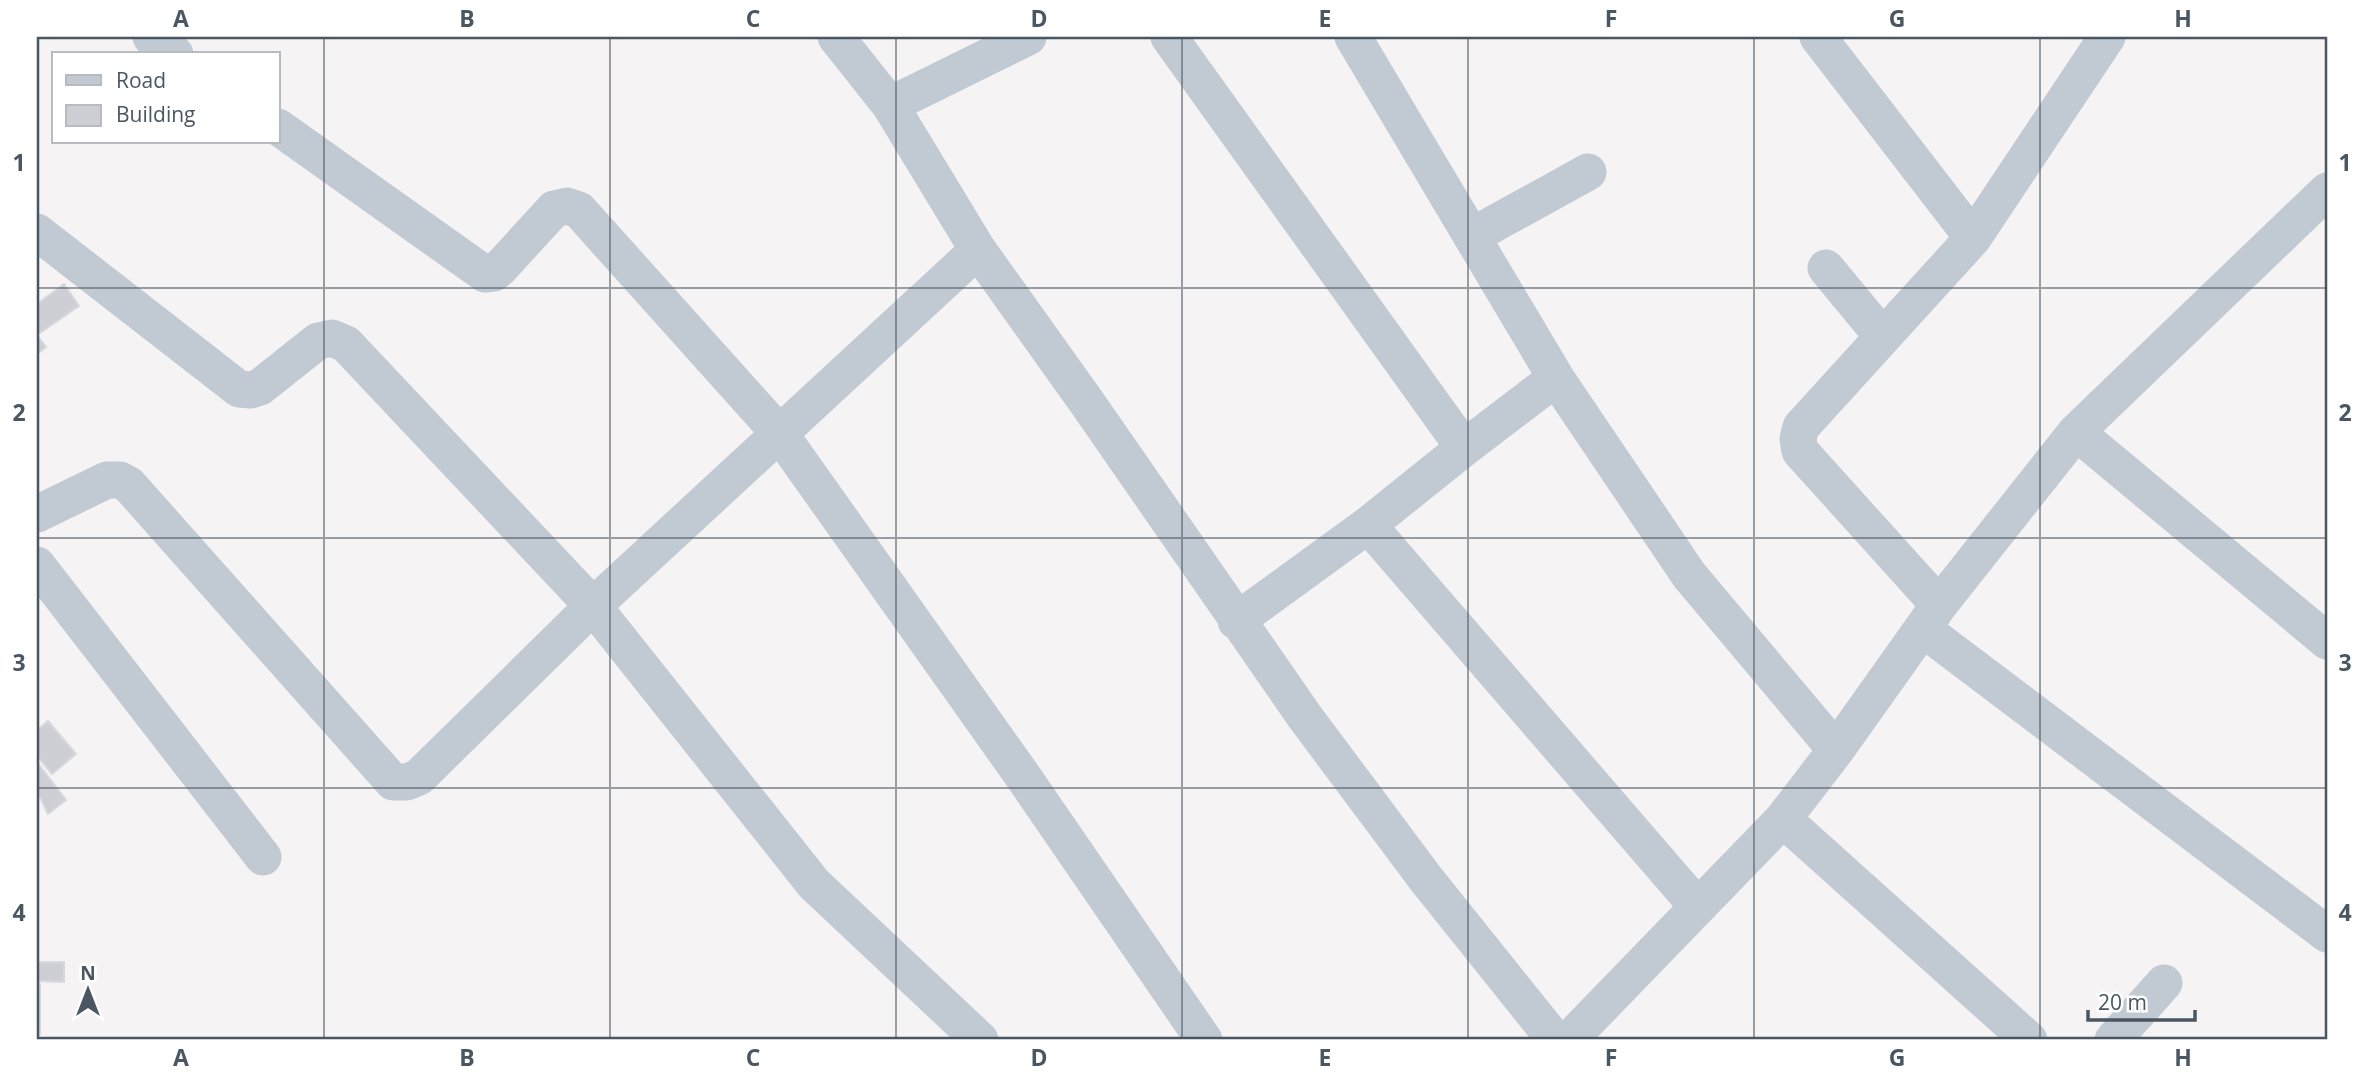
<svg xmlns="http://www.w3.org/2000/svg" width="2364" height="1077" font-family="'Open Sans',sans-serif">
<rect width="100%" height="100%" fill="#f5f3f3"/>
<!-- building -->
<path fill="#cdcfd5" stroke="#d7d9de" stroke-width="2" d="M64 284 79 306 37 335 46 347 37 354V304Z
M48 721 76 754 52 774 37 756V730Z
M37 762 66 800 48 814 37 791Z
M37 962H64V982L37 981Z
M37 984H40V1034H37Z"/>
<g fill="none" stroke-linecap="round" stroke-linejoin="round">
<!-- minor -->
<path stroke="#c1cad2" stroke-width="37" d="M151 37 175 54
M836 37 890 105 978 250 1088 404 1305 717 1426 879 1555 1040
M1169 37 1464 448
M1353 37 1556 378 1689 575 1836 750
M1818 37 1973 238
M890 105 1028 37
M278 127 485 274 494 273 500 268 554 209 567 206 579 210 780 434 1022 775 1204 1040
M37 232 239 389 251 390 260 387 318 341 332 338 346 344 593 606 419 777 407 782H393L129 485 120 480H107L37 514
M1472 236 1588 172
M978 250 593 606 814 884 980 1040
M1826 268 1883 337
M2076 432 2327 641
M1368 525 1697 906
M37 565 263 857
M1939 605 1800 451 1798 439 1801 427 1973 238 2107 37
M1236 621 1368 525 1464 448 1556 378
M1923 629 2327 934
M1783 819 2029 1040
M1569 1040 1783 819 1836 750 1939 605 2076 432 2327 191
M2113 1040 2164 983"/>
</g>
<!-- grid -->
<path fill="none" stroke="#4a5661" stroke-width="2" stroke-opacity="0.55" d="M324 37V1040M610 37V1040M896 37V1040M1182 37V1040M1468 37V1040M1754 37V1040M2040 37V1040M37 288H2327M37 538H2327M37 788H2327"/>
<!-- border -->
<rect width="2364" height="1077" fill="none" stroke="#ffffff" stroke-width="77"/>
<!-- legend -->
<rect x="52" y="52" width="228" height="91" fill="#ffffff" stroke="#b7bbc0" stroke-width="2"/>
<rect x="66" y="75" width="35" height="10" fill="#c1cad2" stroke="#b7bbc0" stroke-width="2"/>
<text x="116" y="88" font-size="21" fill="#4a5661">Road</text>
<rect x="66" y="105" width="35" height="21" fill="#cdcfd5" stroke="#b7bbc0" stroke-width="2"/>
<text x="116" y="122" font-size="21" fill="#4a5661">Building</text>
<!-- north arrow -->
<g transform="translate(88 990)" stroke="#ffffff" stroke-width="5" paint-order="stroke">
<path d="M0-5L12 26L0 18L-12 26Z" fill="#4a5661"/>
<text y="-10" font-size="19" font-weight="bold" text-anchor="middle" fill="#4a5661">N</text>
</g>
<!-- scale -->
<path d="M2088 1010v10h107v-10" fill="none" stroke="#4a5661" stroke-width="3.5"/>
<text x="2098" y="1010" font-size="21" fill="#4a5661" stroke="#ffffff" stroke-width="5" paint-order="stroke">20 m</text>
<rect x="38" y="38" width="2288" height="1000" fill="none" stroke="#4a5661" stroke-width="2.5"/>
<g font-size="23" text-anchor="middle" font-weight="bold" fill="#4a5661">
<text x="181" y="27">A</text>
<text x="467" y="27">B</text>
<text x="753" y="27">C</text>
<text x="1039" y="27">D</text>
<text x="1325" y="27">E</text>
<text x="1611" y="27">F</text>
<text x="1897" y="27">G</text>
<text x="2183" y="27">H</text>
<text x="19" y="171">1</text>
<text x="2345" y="171">1</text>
<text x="19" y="421">2</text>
<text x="2345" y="421">2</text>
<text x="19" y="671">3</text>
<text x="2345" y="671">3</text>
<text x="19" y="921">4</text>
<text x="2345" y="921">4</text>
<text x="181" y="1066">A</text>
<text x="467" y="1066">B</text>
<text x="753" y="1066">C</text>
<text x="1039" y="1066">D</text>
<text x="1325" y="1066">E</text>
<text x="1611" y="1066">F</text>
<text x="1897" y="1066">G</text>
<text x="2183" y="1066">H</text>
</g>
</svg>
